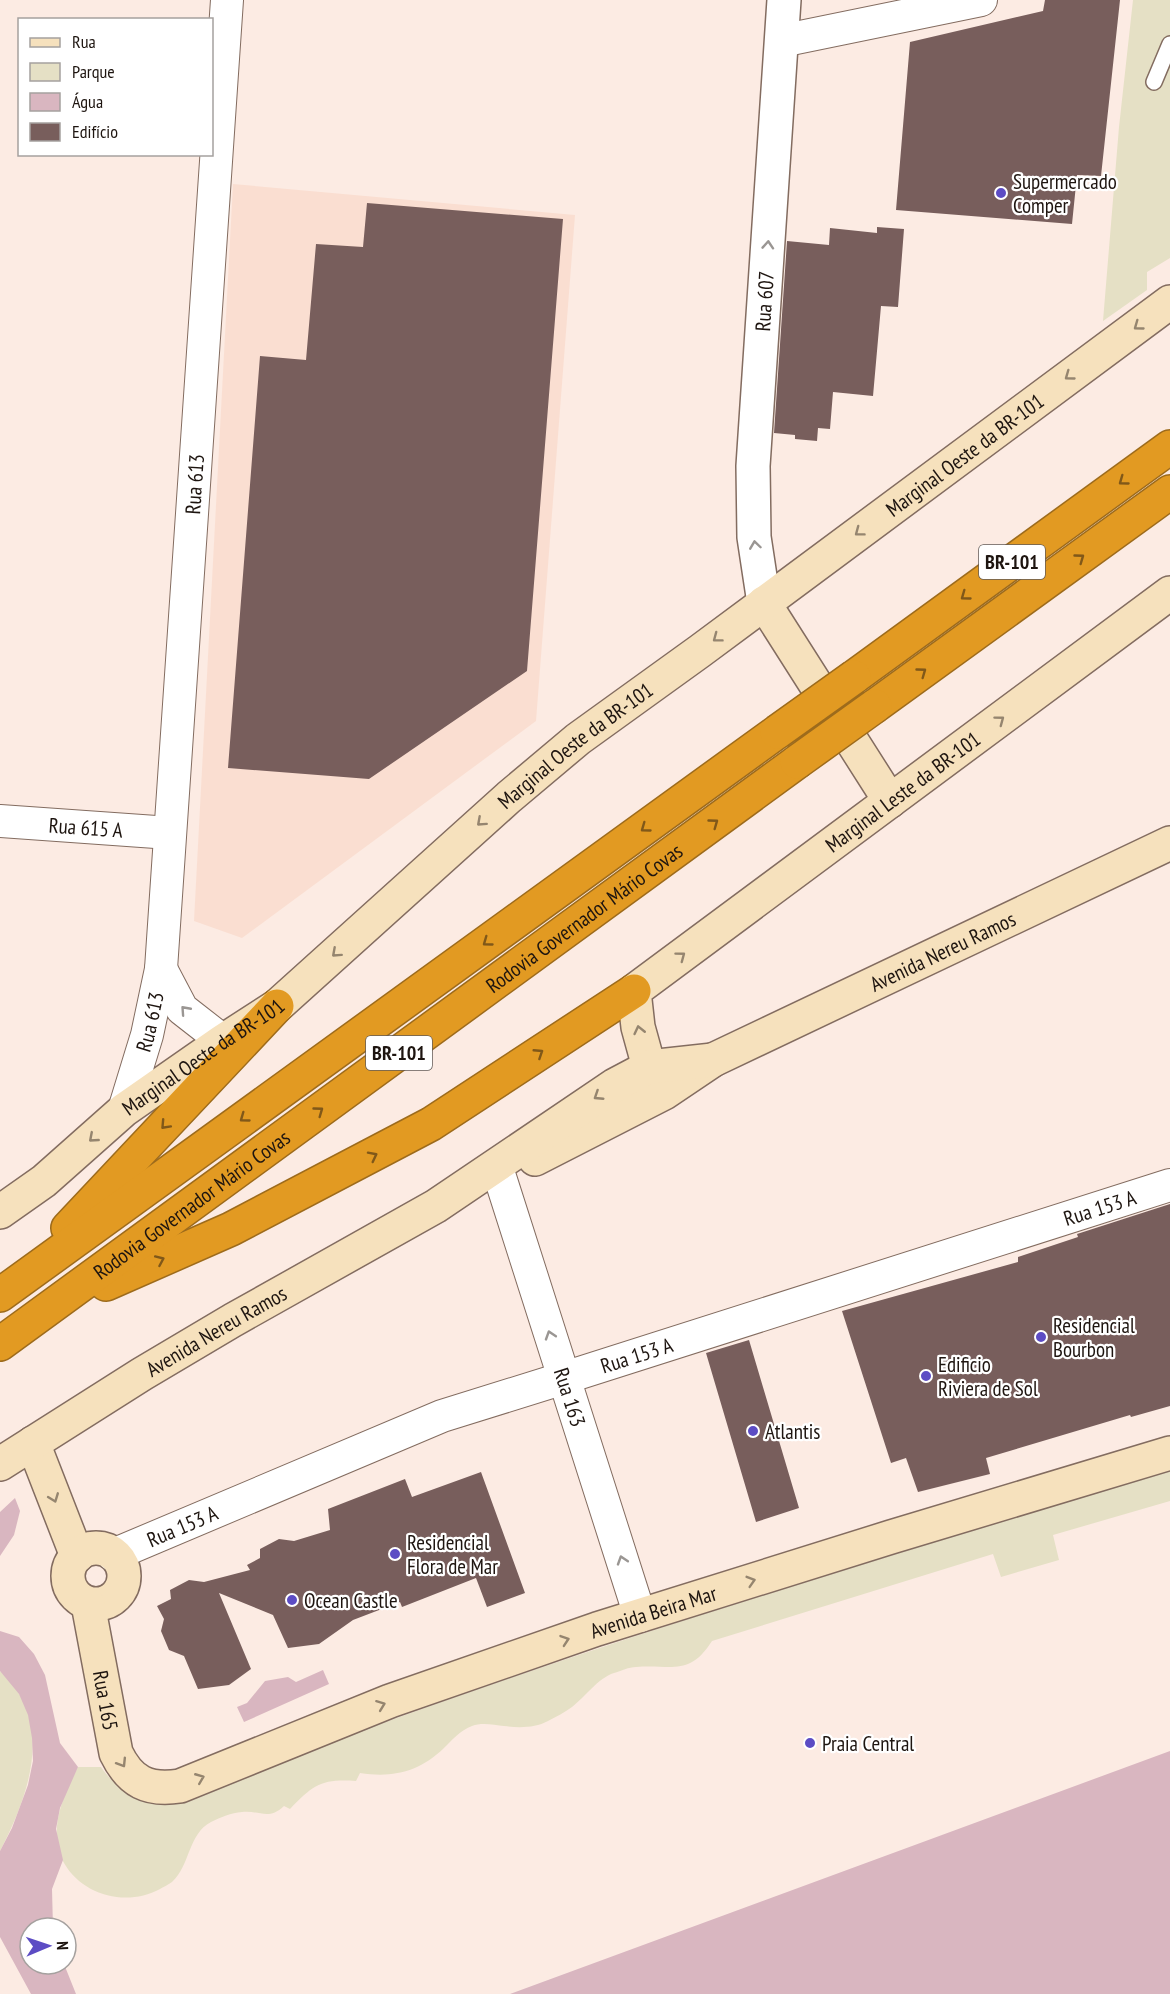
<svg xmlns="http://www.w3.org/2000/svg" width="1170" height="1994" font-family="'PT Sans Narrow',sans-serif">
<rect width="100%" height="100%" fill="#fcebe3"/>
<!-- built -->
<path fill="#faded1" d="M233 184 575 215 536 721 242 938 194 921Z"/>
<!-- green -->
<path fill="#e5e0c5" d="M1133 0H1170V258L1147 272V290L1103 321 1119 127Z
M1170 1469V1501L1053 1535 1059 1560 1001 1577 993 1554 712 1641C689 1677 672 1664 636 1667 629 1667 621 1671 614 1673 598 1678 585 1697 572 1707 565 1712 556 1717 548 1721 535 1728 519 1728 504 1726 494 1725 482 1722 472 1726 461 1730 452 1740 444 1748 419 1772 393 1778 360 1773L356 1781C322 1779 314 1784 290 1809L284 1806C268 1821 260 1810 242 1812 231 1813 221 1817 211 1822 188 1834 190 1866 172 1882 168 1885 163 1887 160 1889 127 1907 83 1896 64 1863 47 1832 63 1795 78 1767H101C121 1797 159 1809 193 1800 255 1774 317 1747 380 1724 640 1629 906 1552 1170 1469Z
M0 1671C56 1721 29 1795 0 1851Z"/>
<!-- water -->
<path fill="#d9b6c0" d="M15 1498 20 1511 14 1535 0 1556V1512Z
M0 1631 19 1637 34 1654 45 1675 60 1743 78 1767 60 1808 56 1829 63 1860 52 1889 53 1928H30V1964H64L76 1994H31L0 1937V1851L12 1828 28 1785 33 1761 32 1738 28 1715 19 1694 0 1671Z
M323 1670 329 1684 244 1722 237 1707 247 1703 265 1681 288 1677 296 1682Z
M1170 1751V1994H510Z"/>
<!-- building -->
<path fill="#785e5c" d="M1045 0H1120L1101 176 1077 175 1072 224 896 210 910 42 1043 11Z
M367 203 563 219 527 671 369 779 228 768 260 356 306 360 316 244 363 247Z
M877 227 904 229 898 307 881 306 873 396 833 392 830 429 818 428 817 441 795 439V435L774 433 787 241 829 245 830 228 877 233Z
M1170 1204V1406L1131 1417 1130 1415 986 1458 990 1474 918 1492 906 1458 891 1463 842 1311 1018 1262V1257L1078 1237 1077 1234Z
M749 1340 799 1508 756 1522 706 1353Z
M481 1472 525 1593 487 1607 476 1578 402 1607 400 1602 353 1620 319 1644 288 1648 273 1615 219 1593 251 1669 229 1685 198 1689 184 1656 169 1650 161 1631 164 1619 157 1606 171 1599 170 1590 189 1580 204 1582 250 1570 247 1565 260 1558V1549L279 1539 294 1541 330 1530 328 1509 405 1479 412 1497Z"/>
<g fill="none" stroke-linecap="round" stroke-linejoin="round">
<defs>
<path id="service" d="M1154 82 1170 44"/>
<g id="minor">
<path d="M781 41 981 0"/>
<path id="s1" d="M0 821 170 833"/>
<path d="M161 969 182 1009 223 1041"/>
<path id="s2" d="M124 1110 147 1035 161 969 227 0"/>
<path id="s3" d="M500 1177 640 1616"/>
<path id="s4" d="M113 1555 442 1416 564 1378 1170 1185"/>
</g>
<g id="tertiary">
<path id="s5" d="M764 603 754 537 753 466 784 0"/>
</g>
<g id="secondary">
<path d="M764 603 890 801"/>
<path id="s6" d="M642 1088 647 1081 649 1067 638 1027 634 991 1170 593"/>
<path id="s7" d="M535 1159 664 1093 713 1060 1170 843"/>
<path id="s8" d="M0 1212 44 1181 124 1110 223 1041 277 1006 509 797 578 739 700 651 1170 302"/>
<path d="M33 1443 77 1556"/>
<path id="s9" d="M0 1464 142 1374 233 1320 436 1206 615 1085 649 1067 713 1060"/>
<circle cx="96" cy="1576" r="28"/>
<path id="s10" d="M88 1604 116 1753C130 1782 148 1791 180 1786L390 1701 597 1629 891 1537 1170 1453"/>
</g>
<g id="motorway">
<path d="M854 677 1170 447"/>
<path d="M875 706 1170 492"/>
<path d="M68 1228 277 1006"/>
<path d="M106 1284 231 1229 431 1124 634 991"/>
<path d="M0 1295 777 732"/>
<path id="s11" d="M0 1344 797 762"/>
</g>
</defs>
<!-- service casing -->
<use href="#service" stroke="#836c60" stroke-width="18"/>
<!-- minor casing -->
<use href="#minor" stroke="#836c60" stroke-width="34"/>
<!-- tertiary casing -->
<use href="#tertiary" stroke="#836c60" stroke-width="36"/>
<!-- secondary casing -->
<use href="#secondary" stroke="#836c60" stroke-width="36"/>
<!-- motorway casing -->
<use href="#motorway" stroke="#9d6b1c" stroke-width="36"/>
<!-- service -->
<use href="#service" stroke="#fff" stroke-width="15"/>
<!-- minor -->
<use href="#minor" stroke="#fff" stroke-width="32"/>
<!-- tertiary -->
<use href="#tertiary" stroke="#fff" stroke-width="33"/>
<!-- secondary -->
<use href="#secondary" stroke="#f6e1bd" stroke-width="33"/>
<!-- motorway -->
<use href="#motorway" stroke="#e29a22" stroke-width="33"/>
<defs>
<path id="motorway-bridge" d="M777 732 854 677
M797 762 875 706"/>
</defs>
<!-- motorway-bridge casing -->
<use href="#motorway-bridge" stroke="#9d6b1c" stroke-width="36" stroke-linecap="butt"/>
<!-- motorway-bridge -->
<use href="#motorway-bridge" stroke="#e29a22" stroke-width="33"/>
</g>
<!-- one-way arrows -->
<defs><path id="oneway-chevron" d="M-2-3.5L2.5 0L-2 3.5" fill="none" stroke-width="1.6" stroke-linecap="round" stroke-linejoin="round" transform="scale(1.5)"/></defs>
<g stroke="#9a9693">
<use href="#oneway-chevron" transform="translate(768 245) rotate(-86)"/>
<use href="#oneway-chevron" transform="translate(755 545) rotate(-98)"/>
<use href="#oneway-chevron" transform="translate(185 1010) rotate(-132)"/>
<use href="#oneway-chevron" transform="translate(550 1335) rotate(-108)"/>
<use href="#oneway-chevron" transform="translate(622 1560) rotate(-108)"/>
</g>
<g stroke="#95856f">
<use href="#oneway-chevron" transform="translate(1138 326) rotate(144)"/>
<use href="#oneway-chevron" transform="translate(1069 376) rotate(144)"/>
<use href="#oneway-chevron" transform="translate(859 532) rotate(143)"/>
<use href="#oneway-chevron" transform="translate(717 638) rotate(143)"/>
<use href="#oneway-chevron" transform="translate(1000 720) rotate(-37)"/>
<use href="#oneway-chevron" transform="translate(481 822) rotate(138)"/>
<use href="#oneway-chevron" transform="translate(336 953) rotate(138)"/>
<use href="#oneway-chevron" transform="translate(681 956) rotate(-37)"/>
<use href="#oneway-chevron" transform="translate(639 1030) rotate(-103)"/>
<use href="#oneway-chevron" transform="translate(598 1096) rotate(147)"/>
<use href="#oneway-chevron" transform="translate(93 1138) rotate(139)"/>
<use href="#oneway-chevron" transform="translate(54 1498) rotate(69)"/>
<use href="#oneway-chevron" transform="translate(751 1581) rotate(-17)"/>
<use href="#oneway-chevron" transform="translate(565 1640) rotate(-19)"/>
<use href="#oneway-chevron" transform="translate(381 1705) rotate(-21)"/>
<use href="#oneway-chevron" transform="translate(122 1763) rotate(58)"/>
<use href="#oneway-chevron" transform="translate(200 1778) rotate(-22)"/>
</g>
<g stroke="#805819">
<use href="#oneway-chevron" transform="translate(1123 481) rotate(144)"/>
<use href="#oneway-chevron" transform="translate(1080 558) rotate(-36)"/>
<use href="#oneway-chevron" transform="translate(965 596) rotate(144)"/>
<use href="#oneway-chevron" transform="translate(922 672) rotate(-36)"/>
<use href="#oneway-chevron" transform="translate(714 823) rotate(-36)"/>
<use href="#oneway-chevron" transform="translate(645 828) rotate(144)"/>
<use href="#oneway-chevron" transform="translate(487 942) rotate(144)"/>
<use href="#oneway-chevron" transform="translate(539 1053) rotate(-33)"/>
<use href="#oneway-chevron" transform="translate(319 1111) rotate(-36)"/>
<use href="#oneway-chevron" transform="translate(244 1118) rotate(144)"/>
<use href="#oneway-chevron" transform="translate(165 1125) rotate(133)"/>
<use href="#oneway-chevron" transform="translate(373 1156) rotate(-27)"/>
<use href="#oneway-chevron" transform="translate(160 1260) rotate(-24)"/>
</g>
<!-- markers -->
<g fill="#5c4cc4" stroke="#fff" stroke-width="2">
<circle cx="1001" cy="193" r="6"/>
<circle cx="1041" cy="1337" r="6"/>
<circle cx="926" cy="1376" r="6"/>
<circle cx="753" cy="1431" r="6"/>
<circle cx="395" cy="1554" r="6"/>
<circle cx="292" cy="1600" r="6"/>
<circle cx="810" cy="1743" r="6"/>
</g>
<g text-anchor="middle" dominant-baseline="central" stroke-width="4.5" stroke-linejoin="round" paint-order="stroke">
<!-- shield labels -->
<g fill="#fff" stroke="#625b58" stroke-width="1.5">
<rect x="979" y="545" width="66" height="34" rx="4.5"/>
<rect x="366" y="1036" width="66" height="34" rx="4.5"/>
</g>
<g font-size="20" font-weight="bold" fill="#1e1510">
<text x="1012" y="562">BR-101</text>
<text x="399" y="1053">BR-101</text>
</g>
<!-- poi labels -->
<g font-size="21" fill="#1e1510" stroke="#fff" text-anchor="start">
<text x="1013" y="181">Supermercado<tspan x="1013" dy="24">Comper</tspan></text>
<text x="1053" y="1325">Residencial<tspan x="1053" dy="24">Bourbon</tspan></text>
<text x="938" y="1364">Edificio<tspan x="938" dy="24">Riviera de Sol</tspan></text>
<text x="765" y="1431">Atlantis</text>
<text x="407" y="1542">Residencial<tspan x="407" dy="24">Flora de Mar</tspan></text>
<text x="304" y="1600">Ocean Castle</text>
<text x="822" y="1743">Praia Central</text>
</g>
<!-- street labels -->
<g font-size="21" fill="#1e1510" stroke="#fff">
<text stroke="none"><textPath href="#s5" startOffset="303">Rua 607</textPath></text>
<text stroke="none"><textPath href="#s8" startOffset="1228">Marginal Oeste da BR-101</textPath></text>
<text stroke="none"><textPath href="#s2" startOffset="632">Rua 613</textPath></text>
<text stroke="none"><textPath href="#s8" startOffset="742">Marginal Oeste da BR-101</textPath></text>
<text stroke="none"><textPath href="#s6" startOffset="435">Marginal Leste da BR-101</textPath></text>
<text stroke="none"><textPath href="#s1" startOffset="86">Rua 615 A</textPath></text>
<text stroke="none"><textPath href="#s11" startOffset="723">Rodovia Governador Mário Covas</textPath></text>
<text stroke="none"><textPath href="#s7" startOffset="458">Avenida Nereu Ramos</textPath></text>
<text stroke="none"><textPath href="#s2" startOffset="92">Rua 613</textPath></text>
<text stroke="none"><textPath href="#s8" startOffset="256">Marginal Oeste da BR-101</textPath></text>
<text stroke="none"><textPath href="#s11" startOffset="237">Rodovia Governador Mário Covas</textPath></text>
<text stroke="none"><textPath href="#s4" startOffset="1047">Rua 153 A</textPath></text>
<text stroke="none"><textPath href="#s9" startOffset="254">Avenida Nereu Ramos</textPath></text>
<text stroke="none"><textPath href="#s4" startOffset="561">Rua 153 A</textPath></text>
<text stroke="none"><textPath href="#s3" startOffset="231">Rua 163</textPath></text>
<text stroke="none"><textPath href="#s4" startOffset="75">Rua 153 A</textPath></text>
<text stroke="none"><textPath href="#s10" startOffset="735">Avenida Beira Mar</textPath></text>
<text stroke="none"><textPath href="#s10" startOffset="98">Rua 165</textPath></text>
</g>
</g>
<!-- legend -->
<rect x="18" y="18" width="195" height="138" fill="#ffffff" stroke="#a5a19f" stroke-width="1.5"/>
<rect x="30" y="38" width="30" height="9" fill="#f6e1bd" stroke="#a5a19f" stroke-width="1.5"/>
<text x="72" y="48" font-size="18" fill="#1e1510">Rua</text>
<rect x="30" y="63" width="30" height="18" fill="#e5e0c5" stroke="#a5a19f" stroke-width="1.5"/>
<text x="72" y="78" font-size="18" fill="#1e1510">Parque</text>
<rect x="30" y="93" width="30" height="18" fill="#d9b6c0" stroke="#a5a19f" stroke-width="1.5"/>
<text x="72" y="108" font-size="18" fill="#1e1510">Água</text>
<rect x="30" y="123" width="30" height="18" fill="#785e5c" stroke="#a5a19f" stroke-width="1.5"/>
<text x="72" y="138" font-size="18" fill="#1e1510">Edifício</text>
<!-- north arrow -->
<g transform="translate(48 1946) rotate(88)"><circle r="28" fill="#ffffff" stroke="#a5a19f" stroke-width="1.5"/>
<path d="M0-4.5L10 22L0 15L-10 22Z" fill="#5c4cc4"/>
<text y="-9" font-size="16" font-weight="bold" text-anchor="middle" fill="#1e1510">N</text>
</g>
</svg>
